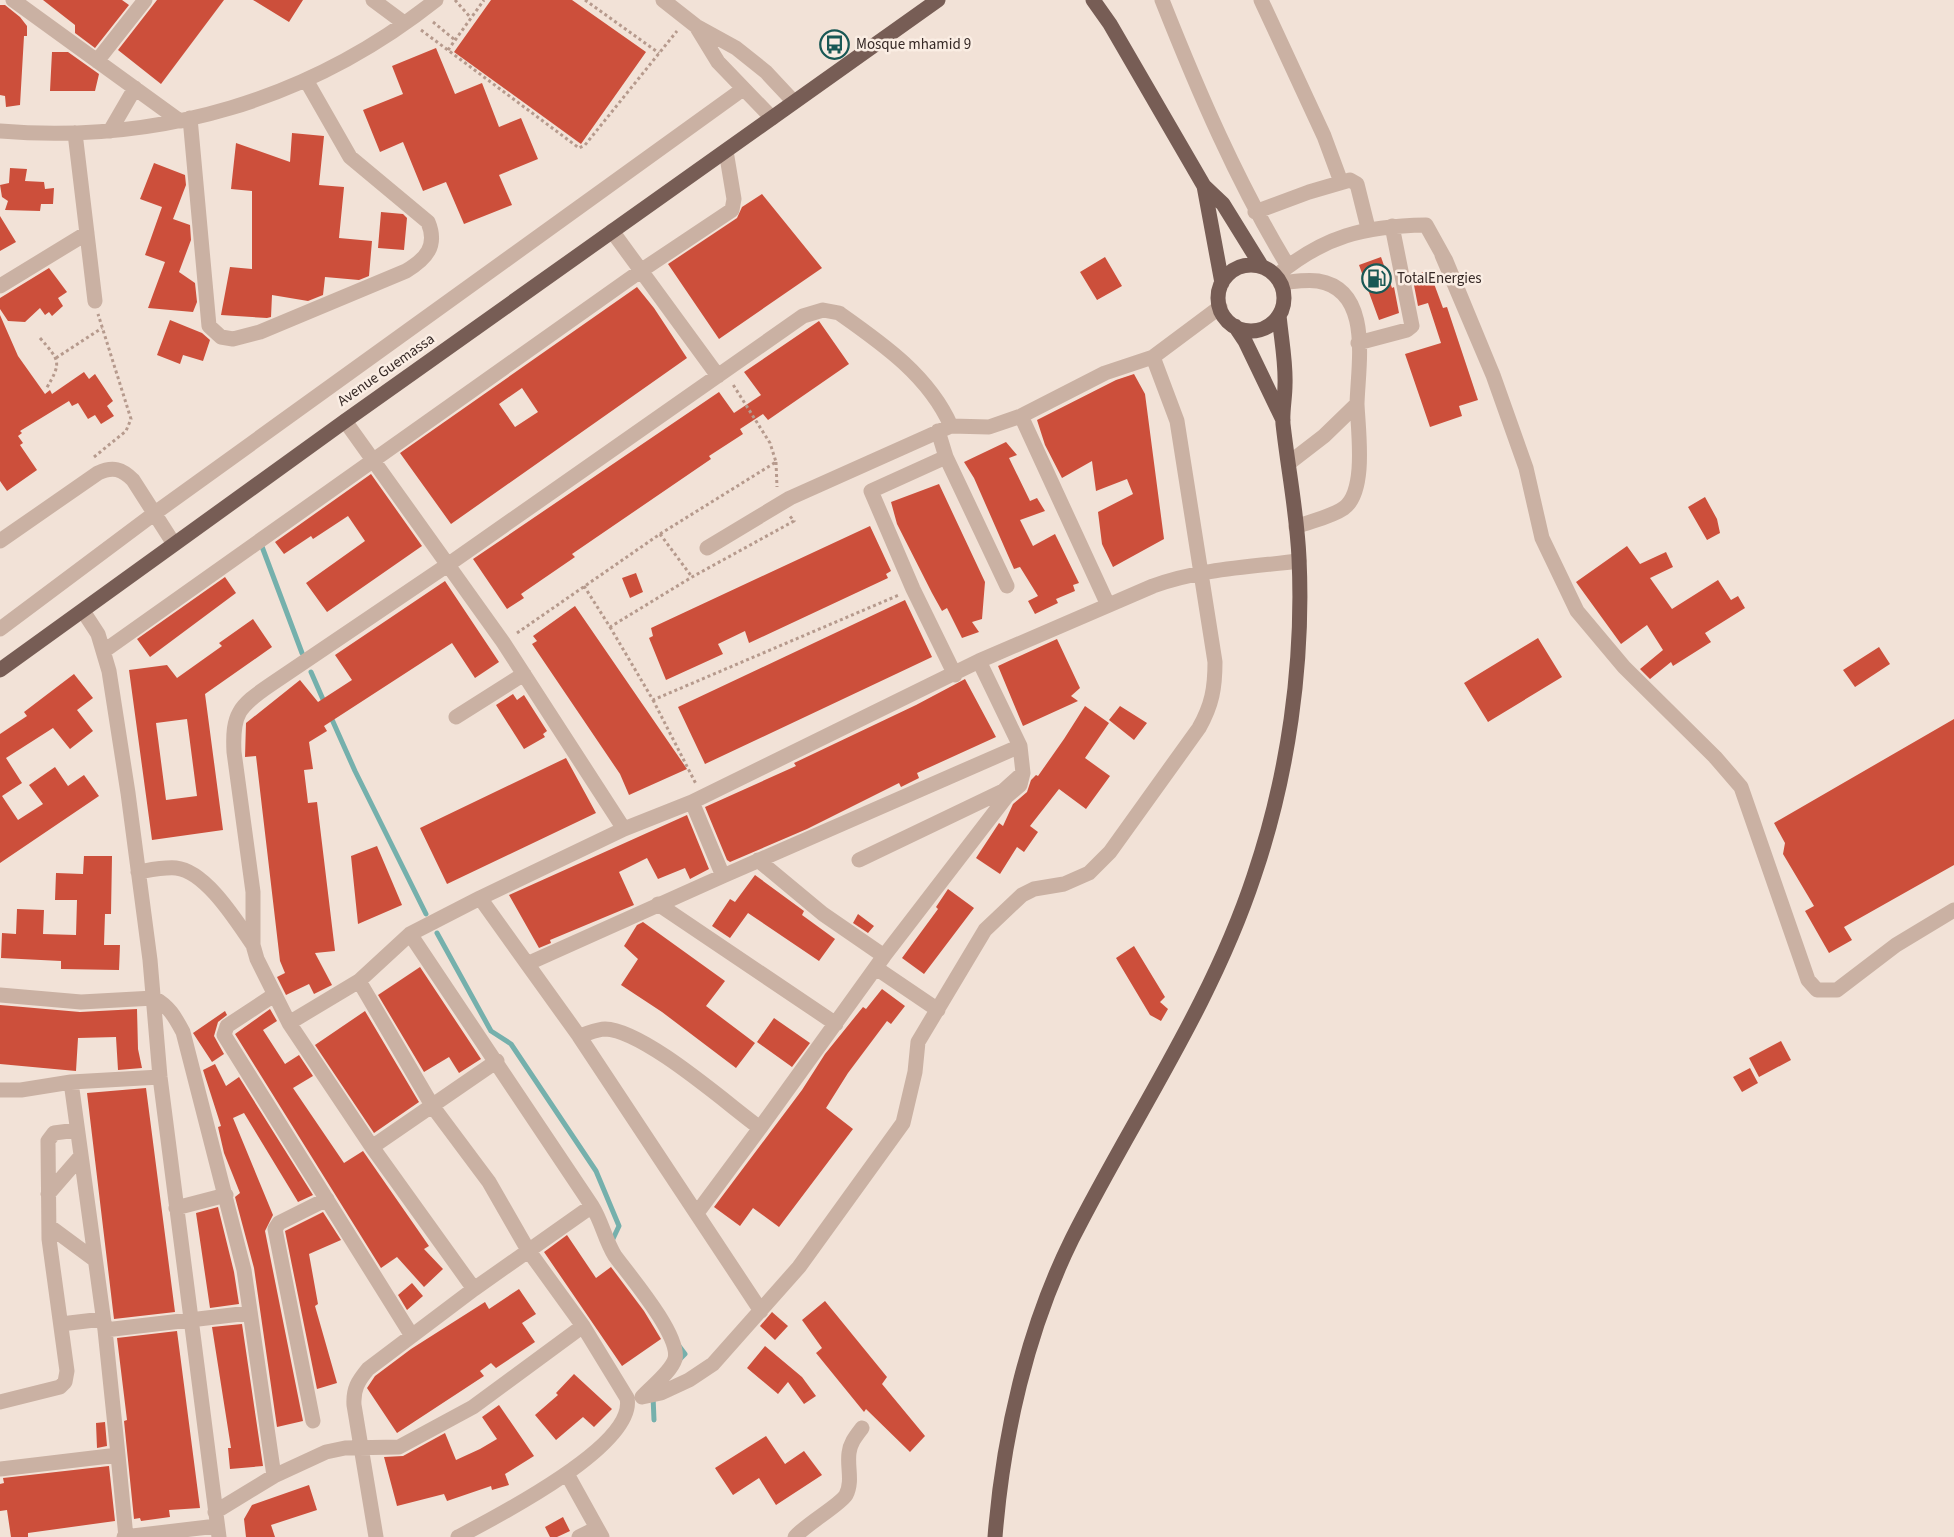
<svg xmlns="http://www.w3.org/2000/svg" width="1954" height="1537" font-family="'Source Sans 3',sans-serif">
<rect width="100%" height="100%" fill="#f2e2d7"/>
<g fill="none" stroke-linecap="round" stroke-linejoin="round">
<!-- stream -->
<path stroke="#75b0ac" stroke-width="5" d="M261 544 302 653
M311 672 325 704
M330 715 355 771 426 914
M437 933 491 1031 511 1044 596 1171 619 1226 611 1243
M677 1362 685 1354 679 1346
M653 1396 654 1420"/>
</g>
<!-- building -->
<path fill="#cc4f3b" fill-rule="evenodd" d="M43 0H122L129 5 95 48 75 33V25Z
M157 0H224L161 84 118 50Z
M253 0H303L289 22Z
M491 0H572L646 52 581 144 454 52Z
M0 5H5L20 17 27 26V36H24L20 105 6 107 5 96 0 95Z
M436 48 455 94 482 83 499 127 521 118 538 159 499 175 512 205 464 224 446 182 423 191 403 142 380 152 363 110 403 94 392 66Z
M52 52H68L99 74 95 91H50Z
M292 133 324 136 319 185 344 187 339 238 372 241 369 276 359 280 325 277 323 295 308 301 272 295 271 317 267 318 221 315 230 267 252 269V191L231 189 236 143 290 162Z
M154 163 185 175 186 185 173 219 190 225 191 240 179 272 195 283 197 302 193 312 148 308 165 262 145 255 162 207 140 199Z
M10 168 27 169 25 181 44 182 45 189 54 188 53 204H41L40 211 5 210 8 201 2 197 0 185 9 183Z
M762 194 822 268 719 339 668 264 737 218 742 207Z
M381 212 403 214 407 218 404 250 378 248Z
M0 216 16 242 0 251Z
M1105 257 1122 286 1097 300 1080 272Z
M1381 257 1392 288 1394 287 1399 313 1379 320 1359 265Z
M49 268 67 292 58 298 63 306 52 316 49 312 45 315 40 308 25 322 8 321 0 309V298Z
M1429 270 1443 308 1447 307 1478 400 1459 406 1462 416 1430 427 1405 354 1441 343 1428 303 1418 306 1413 280 1419 278 1418 274Z
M637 287 654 308 687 358 451 524 400 453ZM522 388 538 412 515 427 499 404Z
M0 315 18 356 45 394 50 390 52 394 84 372 89 379 95 374 113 401 107 406 114 416 101 424 95 415 88 419 78 403 72 406 69 401 20 431 22 433 18 436 23 443 20 445 37 470 7 491 0 481Z
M170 320 202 333 210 340 203 361 183 355 180 364 157 355Z
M819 321 849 364 768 420 763 414 740 429 743 434 709 456 711 459 572 554 575 557 521 594 524 598 507 609 473 559 719 392 734 413 761 395 744 372Z
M1134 374 1145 394 1164 539 1113 567 1102 544 1098 512 1133 494 1127 479 1096 491 1092 461 1062 478 1045 445 1037 420 1116 380Z
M1006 442 1017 455 1009 458 1030 501 1037 498 1045 511 1020 520 1033 546 1055 534 1079 583 1073 585 1075 591 1056 599 1058 603 1035 614 1028 601 1038 596 1020 567 1014 569 974 478 964 462Z
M371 474 422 546 327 612 306 583 365 541 348 516 313 539 311 536 284 554 275 542Z
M939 484 985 582 982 619 972 622 979 632 962 638 947 608 942 611 932 593 897 524 891 502Z
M1705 497 1717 519 1720 533 1707 540 1688 507Z
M870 526 891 571 886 574 888 578 749 643 745 631 718 644 723 654 666 680 649 638 653 636 651 628Z
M1627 546 1640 564 1666 552 1673 567 1650 578 1672 609 1718 580 1731 600 1738 596 1745 608 1705 633 1711 642 1673 666 1671 662 1650 679 1640 669 1663 650 1647 625 1621 644 1576 582Z
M636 573 643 592 630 598 622 578Z
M225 577 236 593 150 657 137 639Z
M445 581 499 662 475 678 452 643 324 726 327 731 309 742 313 769 304 770 308 803 317 802 335 951 315 953 332 985 314 994 309 984 286 995 277 977 285 973 280 961 256 756 245 757 246 723 300 680 318 702 352 680 335 655Z
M905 600 932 657 705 764 678 707Z
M575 606 687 769 629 795 620 774 532 644 537 641 533 636Z
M253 619 272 647 205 694 223 830 152 840 129 670 167 665 177 678 222 646 219 643ZM187 719 197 796 166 800 156 723Z
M1538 638 1562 677 1488 722 1464 683Z
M1057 639 1080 688 1071 696 1078 701 1023 726 998 666Z
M1879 647 1890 664 1855 687 1843 670Z
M74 674 93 698 77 710 93 731 70 749 53 728 6 758 22 783 2 796 18 820 43 804 29 785 55 767 68 786 84 775 99 796 0 863V734L27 716 24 712Z
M965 679 996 737 917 773 919 778 901 787 899 783 807 829 730 862 727 860 705 807 796 766 794 763 916 705Z
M513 694 517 700 524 695 547 731 543 734 545 737 524 749 496 705Z
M1085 706 1109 723 1085 758 1110 776 1086 809 1059 789 1030 826 1038 832 1024 852 1017 847 1000 874 976 858 999 823 1003 826 1013 804 1027 792 1031 780 1036 775 1038 776 1064 739Z
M1120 706 1147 723 1134 740 1109 720Z
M1954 719V865L1844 927 1852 940 1829 953 1805 911 1814 906 1783 854 1785 843 1774 823Z
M566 758 596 813 447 884 420 828Z
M687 815 709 869 690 879 685 868 658 879 647 858 619 872 634 905 550 940 551 943 539 948 509 895Z
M377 846 402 905 358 924 351 856Z
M84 856H112L111 914H105L104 945H120L119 970 61 969V961L1 958 2 933 16 934 17 909 44 910 43 934 76 935 77 900H55L56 873 83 874Z
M755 875 804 911 802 915 835 939 819 961 748 913 730 938 712 926 730 899 735 902Z
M948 889 974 908 924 974 902 958 938 909 936 907Z
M858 914 874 926 868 933 853 923Z
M643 922 725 981 706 1006 755 1043 736 1068 662 1012 621 985 638 959 624 946 637 925Z
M1134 946 1165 997 1160 1002 1168 1009 1161 1021 1150 1015 1116 958Z
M420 967 481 1059 459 1073 449 1057 424 1072 378 995Z
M882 989 905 1006 891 1024 887 1021 848 1073 826 1108 853 1129 779 1227 753 1208 740 1226 714 1207 802 1090 825 1054 863 1007 866 1009Z
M0 1005 80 1012 137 1009 138 1049 142 1068 118 1070 116 1037 78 1038 76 1071 0 1064Z
M270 1009 277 1021 263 1030 285 1064 299 1055 313 1076 293 1088 344 1163 363 1151 429 1246 424 1249 443 1269 424 1287 397 1257 381 1268 235 1034Z
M225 1011 227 1015 218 1022 214 1036 224 1054 212 1062 193 1033Z
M365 1011 419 1102 374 1133 315 1045Z
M774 1018 810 1043 792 1067 757 1042Z
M1781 1041 1791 1060 1759 1077 1749 1058Z
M215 1064 226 1086 239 1077 313 1195 298 1202 244 1113 233 1118 273 1215 265 1231 303 1421 277 1427 254 1268 235 1197 240 1193 224 1153 218 1127 221 1126 203 1070Z
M1750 1068 1758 1083 1742 1092 1733 1077Z
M146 1088 175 1312 114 1319 87 1093Z
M218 1207 234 1272 239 1304 210 1308 196 1213Z
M323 1212 341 1240 309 1254 318 1304 315 1306 337 1383 317 1389 285 1231Z
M567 1235 596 1278 611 1267 644 1311 661 1339 622 1366 544 1252Z
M412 1283 423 1296 407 1310 398 1295Z
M519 1289 536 1314 522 1323 535 1342 496 1368 491 1363 480 1371 484 1376 397 1433 367 1388 375 1376 411 1349 485 1302 489 1309Z
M825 1301 887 1377 882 1384 925 1436 910 1452 866 1409 864 1412 816 1353 822 1348 802 1320Z
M772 1312 788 1326 775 1340 760 1326Z
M242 1324 263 1466 230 1469 228 1448H231L212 1327Z
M177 1331 200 1508 169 1510 170 1517 141 1521 140 1518 134 1519 124 1421 127 1420 117 1338Z
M765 1346 802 1377 816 1396 804 1404 788 1382 778 1394 747 1368Z
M574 1374 612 1409 594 1427 583 1417 556 1440 535 1415 558 1395 556 1393Z
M499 1405 534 1456 505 1474 509 1485 492 1490 491 1486 447 1501 444 1494 397 1506 384 1457 403 1456 445 1433 456 1460 480 1449 497 1439 482 1417Z
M105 1422 107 1446 97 1448 96 1423Z
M766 1436 785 1464 804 1451 822 1475 776 1505 759 1478 733 1495 715 1468Z
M109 1466 115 1521 28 1533V1537H11L7 1510 0 1511V1484L4 1483 3 1478Z
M309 1485 317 1510 271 1525 275 1537H246L244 1519 252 1505Z
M563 1517 570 1531 557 1537H550L545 1527Z"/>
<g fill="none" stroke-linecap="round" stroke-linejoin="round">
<!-- path -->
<path stroke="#b69a8d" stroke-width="3" stroke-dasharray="3 3" stroke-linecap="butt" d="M455 0 471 18
M585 0 659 53
M433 22 455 40
M421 30 579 148 585 145 677 31
M448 50 484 0
M40 338C60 361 62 362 46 389
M56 358 102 328
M94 457 126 431 131 419 98 314
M776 462 777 487
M660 534 692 577
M584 586 610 627 692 577 794 521 789 515
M610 627 653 700 899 595
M517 633 660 534 776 462 770 443 732 383
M653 700 696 784"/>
<!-- minor -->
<path stroke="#cab1a3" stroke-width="15" d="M13 0 180 121
M373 0 404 23
M663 0 696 26 736 48 766 72 794 102
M1162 0C1198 91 1237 182 1288 266
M1261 0 1324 136 1341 182
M696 26 718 62 772 118
M97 61 145 0
M190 118 209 326 221 337 233 339 260 332 406 271C426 259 438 246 428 222L350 157 306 80
M0 131C160 144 310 100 436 0
M110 131 135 88
M75 133 95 301
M1255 212 1309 192 1350 180 1357 184 1368 228
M612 231 718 376
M1276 276C1324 236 1364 226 1426 225L1446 261 1493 375 1442 255
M1280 283C1292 282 1306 279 1318 281 1373 290 1358 365 1357 404L1324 436 1289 463
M0 286 87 233
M1358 343 1407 330 1412 326 1392 226
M1493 375 1526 468 1542 538 1577 611 1624 667 1715 757 1741 787 1808 980 1817 990H1837L1896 945 1954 910
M1021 416 1108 605
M345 421 503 642 624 829
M938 431 946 457 1007 586
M946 457 871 491 913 589 955 675
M1296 527C1311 521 1331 517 1344 508 1367 491 1358 430 1357 404
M0 541 98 473C113 466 122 469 133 480L174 544
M707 548 790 498 951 426
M83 611 98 634 109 671 128 793 150 960 160 1077 219 1537
M0 629 155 513 743 89
M104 651 642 270 732 210 734 199 726 151
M456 717 524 674
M758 860 823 914 884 956
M859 860 1003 791 1023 773 1020 746 979 661
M138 872C150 870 164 867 176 868 206 871 237 922 253 945
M723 876 1020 746
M658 904 836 1024
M410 934 592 1206C602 1222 605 1240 615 1256 629 1275 681 1336 675 1359 671 1372 651 1387 642 1397
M529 963 723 876 692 802
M876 968 938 1010
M359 981 410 934 480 898
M0 995 81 1002 154 998C169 1006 175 1017 183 1032L244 1270 274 1476
M274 995 227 1026 224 1035 412 1336
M289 1023 359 981 433 1107 489 1182 528 1250 583 1326 627 1398C637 1445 494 1518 458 1537
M579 1036C587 1034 597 1029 605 1029 644 1030 727 1104 760 1128L697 1213
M0 1090H21L71 1082 160 1077
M760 1128 884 956 1007 796 1020 785 1023 773
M372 1147 497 1061
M48 1194 81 1156
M176 1208 226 1195
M49 1226 95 1260
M474 1289 372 1147 289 1023 257 959 253 945V892L234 752C232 714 239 706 270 685L449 564 803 316 823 310 839 313C883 344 929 376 951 426L989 427 1021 416 1105 373 1153 357 1220 307
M761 1311 579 1036 480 898 624 829 692 802 979 661 1153 586C1200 569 1249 567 1299 561
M61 1324 103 1319
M105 1330 249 1313
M642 1397 661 1393 689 1380 713 1364 799 1267 903 1123 915 1072 918 1042 985 930 1022 895 1034 889 1064 884 1089 873 1110 852 1199 728C1212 705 1215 688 1215 662L1177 421 1153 357
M0 1402 60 1387 65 1382 67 1371 49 1239 48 1141 54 1133 77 1130
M313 1421 275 1229 279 1223 327 1199
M118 1455 126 1537
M0 1469 118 1455 105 1330 71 1082
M567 1474 602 1537
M215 1512 274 1476 326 1452 345 1448 399 1447 473 1407 583 1326
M124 1537 217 1526
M376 1537 354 1405C353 1389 358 1381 368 1369L474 1289 592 1206
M579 1537 597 1528
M795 1537C806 1524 840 1505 846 1495 853 1481 847 1467 849 1453 850 1443 856 1436 862 1428"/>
<!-- major -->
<path stroke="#775d55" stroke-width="15" d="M1093 0 1110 24 1204 186 1223 204 1262 267
M1204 186 1222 283
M1218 298a33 33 0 1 1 66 0a33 33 0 1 1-66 0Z
M1235 326 1245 341 1283 420
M0 670 345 421 938 0
M995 1537C1003 1436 1027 1330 1072 1239 1133 1118 1211 1006 1254 876 1288 776 1304 664 1299 558 1297 513 1288 469 1283 424 1282 411 1285 398 1285 385 1286 362 1281 338 1279 315"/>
</g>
<!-- icons -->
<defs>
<symbol id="bus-ring" viewBox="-11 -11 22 22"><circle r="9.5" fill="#faede3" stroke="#195855" stroke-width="1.5"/><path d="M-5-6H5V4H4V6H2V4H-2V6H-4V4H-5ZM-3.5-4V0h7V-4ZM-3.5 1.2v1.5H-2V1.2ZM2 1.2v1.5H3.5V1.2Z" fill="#195855"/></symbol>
<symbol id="fuel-ring" viewBox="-11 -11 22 22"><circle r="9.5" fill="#faede3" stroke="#195855" stroke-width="1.5"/><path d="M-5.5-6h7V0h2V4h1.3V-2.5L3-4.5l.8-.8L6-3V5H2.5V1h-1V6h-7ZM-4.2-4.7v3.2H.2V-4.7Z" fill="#195855"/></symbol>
</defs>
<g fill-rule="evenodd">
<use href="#bus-ring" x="818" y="28" width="33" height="33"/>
<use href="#fuel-ring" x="1360" y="262" width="33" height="33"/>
</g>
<g text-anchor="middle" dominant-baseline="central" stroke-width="5" stroke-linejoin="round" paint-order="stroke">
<!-- poi labels -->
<g font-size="15" fill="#352825" stroke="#faede3" text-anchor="start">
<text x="856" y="44">Mosque mhamid 9</text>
<text x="1397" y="278">TotalEnergies</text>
</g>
<!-- street labels -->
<g font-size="15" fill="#352825" stroke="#faede3">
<text transform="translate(386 370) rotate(-35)">Avenue Guemassa</text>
</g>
</g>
</svg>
